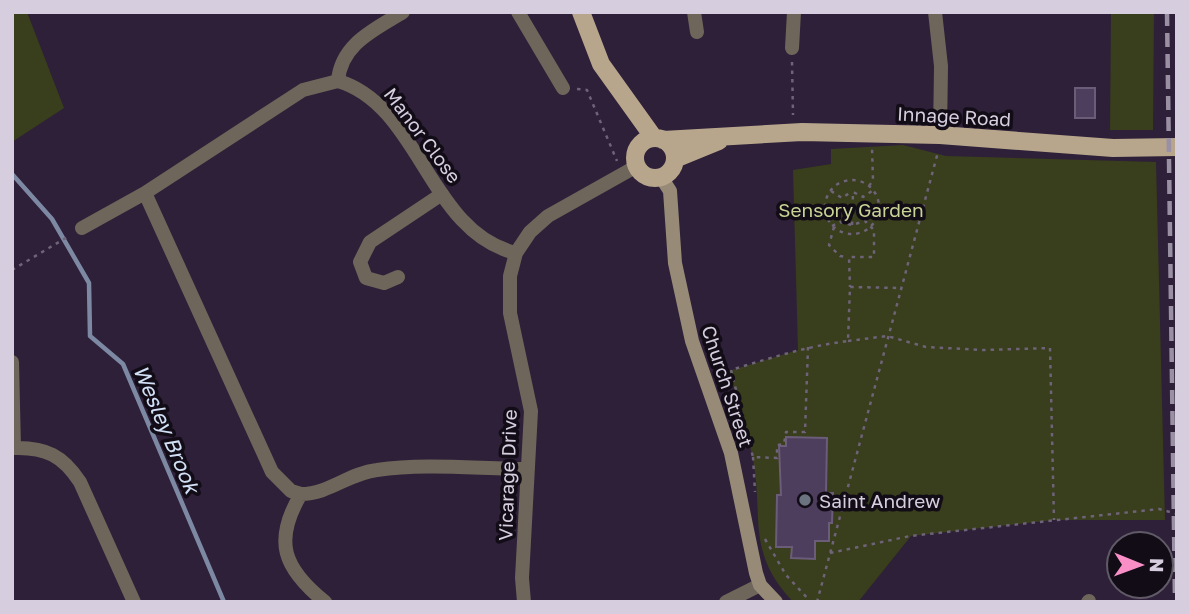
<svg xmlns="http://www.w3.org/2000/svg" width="1189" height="614" font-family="'Golos Text',sans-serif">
<rect width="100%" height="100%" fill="#2d2038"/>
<!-- green -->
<path fill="#393e1c" d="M12 12H27L64 108 12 142Z
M1111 12H1154L1153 130H1110Z
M903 145 946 156 1156 162 1165 520H1054L911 536 858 602H793C744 550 765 515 752 455 746 427 737 399 729 371L798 350 793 170 831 164V149Z"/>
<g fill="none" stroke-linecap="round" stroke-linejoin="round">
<!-- stream -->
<path stroke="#7d89a3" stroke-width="4.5" d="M12 174 52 219 89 283 90 336 123 364 224 602"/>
</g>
<!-- building -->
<path fill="#4e3e5d" stroke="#6b5c79" stroke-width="2" d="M1075 88H1095V118H1075Z
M786 437 827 438 826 493H833L832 523H829V541H815V559L791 558 792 547H776L777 495H781L779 446H786Z"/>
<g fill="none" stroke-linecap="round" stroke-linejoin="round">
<!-- path -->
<path stroke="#6e6378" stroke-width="2.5" stroke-dasharray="3.5 5" stroke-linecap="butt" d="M792 62 793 115
M577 89 587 90 617 161
M825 207a27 27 0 1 1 54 0a27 27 0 1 1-54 0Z
M869 186 873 180 872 148
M831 191 842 198 851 192
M825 208 880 209
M852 225 853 192 863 197 872 191
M832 226 840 222 852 225 865 221 874 230V257H849L850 287
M834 227 829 245 840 256 847 257
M12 270 69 236
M848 341 887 336 926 347 984 350 1050 348 1054 520
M808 347 805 432H786L784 444 777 445V458L753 457 731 370C770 358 808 346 848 341L850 287 900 288
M753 457 755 492
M832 506 842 505
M765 539 786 575 811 602
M830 553 910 536 1159 509 1177 514
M817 602 938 152"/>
<!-- street -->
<path stroke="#6e665a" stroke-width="14" d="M403 12C374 30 341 44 338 81 420 105 429 233 516 253
M518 12 563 88
M694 12 697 32
M935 12 941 66 940 135
M792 48 794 12
M145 193 272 472 291 491 301 494
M82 228 145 193 303 90 338 81
M398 277 384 283 366 278 360 262 370 242 442 194
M12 362 14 448
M14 448C46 447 63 456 80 482L134 602
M325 602C283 568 273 541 301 494 329 494 349 473 377 470 426 463 479 469 528 469
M524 602 522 578 531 411 510 313V276L516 253 530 232 548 216 637 166
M726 602 760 585
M1088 602 1089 601"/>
<!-- secondary -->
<path stroke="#978a76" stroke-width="14" d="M661 177 670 191 675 263 692 341 731 453 756 573 760 585 776 602"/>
<!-- primary -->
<path stroke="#b7a68c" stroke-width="18" d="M581 12 601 64 654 138
M635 158a20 20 0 1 1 40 0a20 20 0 1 1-40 0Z
M663 140 802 132 940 135 1113 148 1177 147
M675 159 719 141"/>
<!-- rail -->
<path stroke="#9a90a4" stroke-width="4.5" stroke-dasharray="14 7" stroke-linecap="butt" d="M1167 12 1175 602"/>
</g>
<!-- markers -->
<circle fill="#6b7280" stroke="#120c17" stroke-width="2.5" cx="805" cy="500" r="7"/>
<g text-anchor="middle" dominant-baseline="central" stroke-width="7" stroke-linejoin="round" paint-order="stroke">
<!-- street labels -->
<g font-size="19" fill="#d6cedf" stroke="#120c17">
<text transform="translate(954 116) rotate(3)">Innage Road</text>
<text transform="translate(423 135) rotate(53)">Manor Close</text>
<text transform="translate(728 386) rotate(72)">Church Street</text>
<text transform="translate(507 475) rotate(-88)">Vicarage Drive</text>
</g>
<!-- park labels -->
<g font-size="19" fill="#cad595" stroke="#120c17">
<text x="851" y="209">Sensory Garden</text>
</g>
<!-- poi labels -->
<g font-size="19" fill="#d6cedf" stroke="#120c17" text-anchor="start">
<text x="819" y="500">Saint Andrew</text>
</g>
<!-- water labels -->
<g font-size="21" font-style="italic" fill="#d2e0f6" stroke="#120c17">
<text transform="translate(167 429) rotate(67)">Wesley Brook</text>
</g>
</g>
<!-- border -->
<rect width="1189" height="614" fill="none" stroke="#d6cedf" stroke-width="28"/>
<!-- north arrow -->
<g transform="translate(1140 565) rotate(91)"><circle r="33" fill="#120c17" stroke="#605a67" stroke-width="2"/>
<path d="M0-5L12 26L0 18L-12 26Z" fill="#fa8fc8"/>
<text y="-10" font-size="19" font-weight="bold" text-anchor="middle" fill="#d6cedf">N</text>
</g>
</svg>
